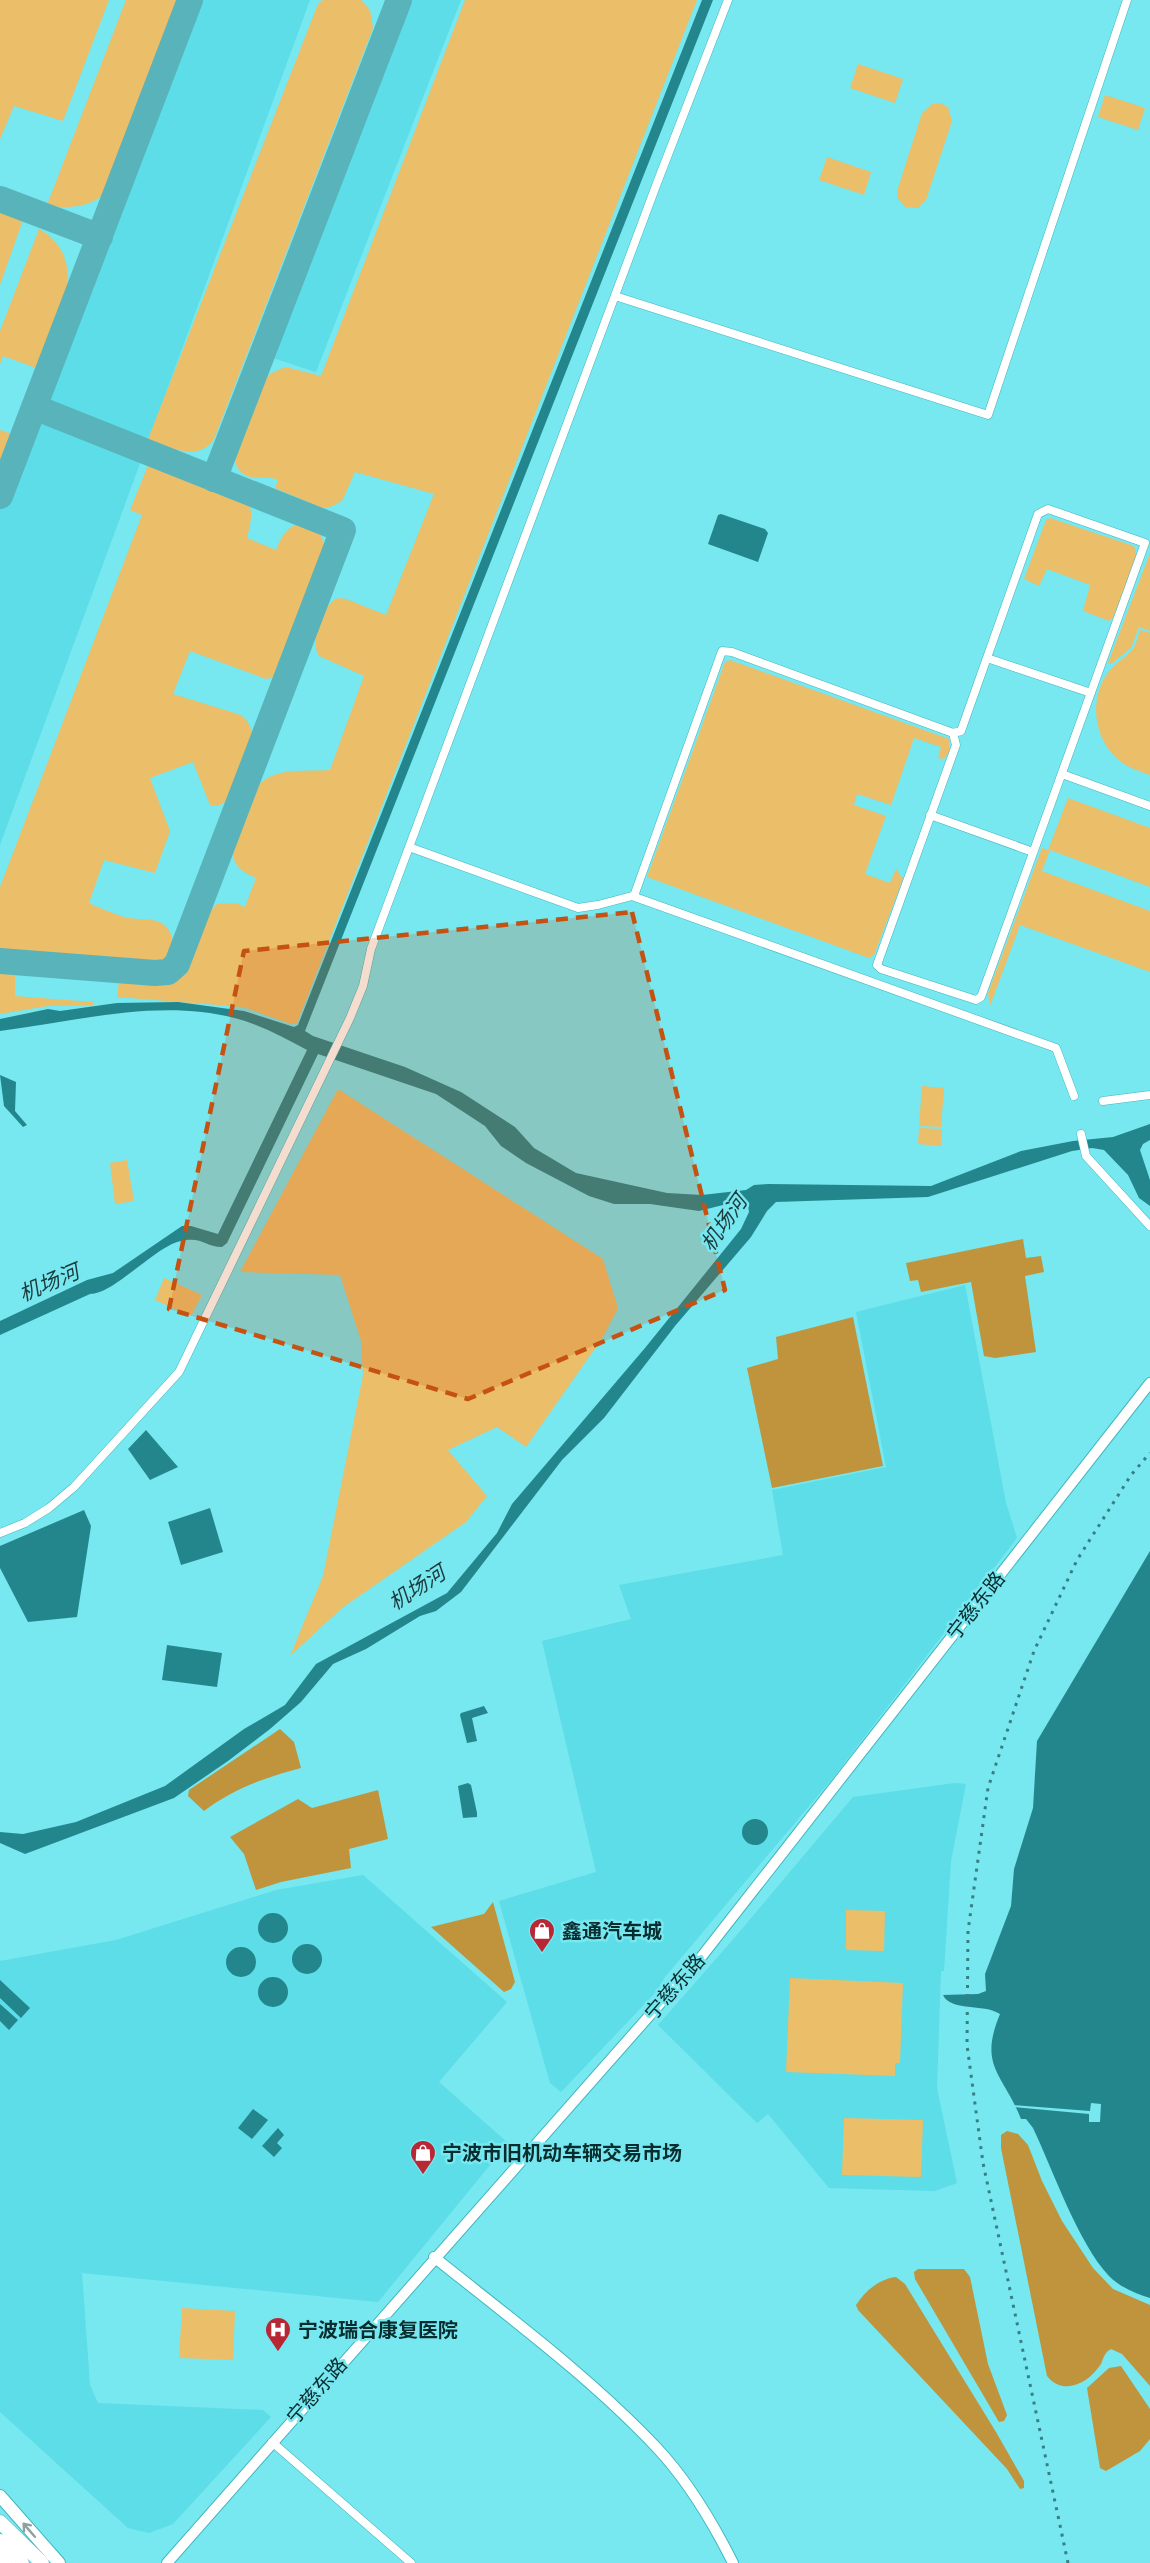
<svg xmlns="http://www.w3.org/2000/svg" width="1150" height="2563" font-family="Karla,'Noto Sans SC',sans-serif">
<rect width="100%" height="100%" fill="#77e7f0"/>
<!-- built -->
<path fill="#5cdde7" d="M183 0H310L0 845V480Z
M385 0H461L316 372 251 351Z
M965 1285 1006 1503 1017 1538 832 1779 665 1977 656 1992 561 2092 550 2083 499 1901 596 1872 542 1641 631 1619 619 1585 783 1555 772 1490 886 1467 856 1312Z
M955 1783 966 1784 951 1861 944 1971H941L937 2088 957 2183 935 2191 829 2188 768 2114 757 2123 658 2025 730 1943 853 1797Z
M363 1875 507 2002 439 2082 508 2143 378 2302 82 2273 90 2385 98 2403 263 2410 271 2417 173 2524 149 2533 128 2528 0 2412V1961L116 1940 276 1890Z"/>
<!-- green -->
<path fill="#ebbe69" d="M0 0H109L63 121 14 106 0 139Z
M126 0H183L111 187C95 207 70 210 47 205Z
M323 0H361L370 10 373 28 214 439C197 463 171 447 148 439L318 4Z
M465 0H697L297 1023 291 1024 243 1007 117 997 119 981C147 983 177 989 191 958 195 950 197 940 201 932 205 921 208 912 217 904L236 903 245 907 256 878C242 872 232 865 232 848L255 789C272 766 304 772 330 770L364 676 319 656C309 642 322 604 338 598L346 599 386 615 434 494 355 472 342 501 328 508 320 507 275 488 278 480C266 475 252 481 242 473 235 467 232 455 234 447 237 434 254 391 262 381 269 374 276 370 286 367L321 376Z
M858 64 903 79 895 103 850 88Z
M1105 95 1145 108 1138 130 1098 117Z
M940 103 948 107 952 121 926 200 918 208 905 207 897 197V191L922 113 932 104Z
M827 157 871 172 864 195 819 180Z
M0 211 23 220 0 285Z
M39 229C94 260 56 325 39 369L3 356 0 364V331Z
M0 430 12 434 17 439 0 484Z
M149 463 244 498C256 510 250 524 247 538L276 550C283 533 289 523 309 523L321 532 324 547 273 677 266 679 190 651 173 694 241 715C249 722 251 726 252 737L229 799 218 806 210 805 193 762 150 778 170 831 155 873 104 860 89 903C100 908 112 913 124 917 142 922 164 913 172 937 174 943 173 949 170 954 165 962 160 964 151 965L0 951V887L142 515 130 510Z
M1050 518 1134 546 1137 556 1113 618 1109 621 1083 611 1090 585 1047 569 1039 586 1024 579 1046 520Z
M1150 553V631L1139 627 1131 648 1111 664 1108 663Z
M1140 630 1150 633V775C1142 772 1132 769 1124 764 1096 746 1088 705 1105 677 1112 666 1122 660 1131 651 1136 646 1138 636 1140 630Z
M730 660 949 739V752L944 759 938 758 941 747 914 738 891 805 857 794 854 805 886 816 865 874 890 883 896 869 903 879 874 955 869 958 647 877 725 662Z
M1068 798 1150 828V887L1050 850 1042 871 1150 911V972L1020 925 990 1006 988 993 1042 848 1048 850Z
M0 972 15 974V996L93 1002V1005L48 1006 0 1014Z
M922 1086 944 1088 941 1127 919 1126Z
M338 1089 603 1259 618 1308 603 1337 526 1447 497 1427 448 1450 487 1496 466 1522 342 1608 290 1656 323 1576 363 1375 361 1341 340 1275 240 1272Z
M919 1128 942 1129 941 1146 918 1144Z
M127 1160 134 1201 115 1204 110 1163Z
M164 1278 202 1295 191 1316 155 1300Z
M846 1910 885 1911 884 1951 846 1950Z
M790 1978 903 1983 900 2063H895V2076L786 2072Z
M844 2118 923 2120 921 2177 842 2175Z
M182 2308 235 2311 233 2360 179 2358Z"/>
<!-- forest -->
<path fill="#bf943c" d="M1023 1239 1026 1258 1041 1256 1044 1272 1025 1276 1036 1352 995 1358 984 1356 971 1282 921 1292 918 1280 910 1281 906 1263Z
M853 1317 883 1466 772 1488 747 1368 778 1359 776 1337Z
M280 1729 294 1742 301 1768C266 1777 233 1789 204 1811L188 1796 189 1790Z
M378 1790 388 1839 349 1849 351 1868 281 1882 256 1890 244 1854 230 1837 298 1799 312 1808Z
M493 1902 515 1982 511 1989 504 1992 431 1927 484 1914Z
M1007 2131 1018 2134 1028 2145 1042 2181 1062 2221 1093 2268 1113 2289 1150 2305V2386L1122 2354 1111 2349C1104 2353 1104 2357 1101 2364 1088 2384 1063 2396 1047 2376L1001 2148V2135Z
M918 2269H964L970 2277 988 2364 1007 2415 1004 2421 999 2422 915 2279 914 2272Z
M896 2277 905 2284 996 2432 1024 2481V2488L1020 2489 1007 2469 858 2310 856 2305C865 2291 879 2279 896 2277Z
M1121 2366 1150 2409V2439L1140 2451 1106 2471 1100 2468 1087 2388 1109 2368Z"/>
<!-- water -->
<path fill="#23868d" d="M702 0H713L305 1031 313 1036 405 1067 461 1092 515 1127 534 1148 576 1173 667 1193 702 1195 746 1190 754 1185 768 1184 931 1186 1021 1151 1073 1141 1113 1137 1150 1124V1140L1143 1144 1140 1150 1150 1180V1206L1139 1198 1128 1175 1104 1150 1092 1148 1072 1151 928 1197 776 1202 767 1211 751 1237 675 1326 604 1418 562 1460 461 1592 436 1611 420 1616 366 1649 333 1664 301 1702 270 1729 228 1761 174 1798 25 1854 0 1843V1832L23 1834 76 1822 165 1786 244 1729 285 1705 316 1664 447 1593 497 1533 512 1504 645 1348 741 1229 749 1212 748 1205 739 1201 699 1211 650 1204H614L589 1196 526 1163 501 1146 485 1126 436 1094 318 1054 227 1243 222 1247C204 1247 202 1235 177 1242 151 1251 113 1294 90 1294L0 1335V1321L87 1280 113 1273 182 1226H191L218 1234 307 1050C287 1039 266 1028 245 1021 165 996 80 1021 0 1031V1019L48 1009 60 1011 117 1003 178 1002 244 1011 294 1027 298 1025Z
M721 514 765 529 768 533 758 562 708 544 718 515Z
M0 1075 16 1082 15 1111 27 1125 23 1127 4 1106Z
M146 1430 178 1467 150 1480 128 1449Z
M210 1508 223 1552 181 1565 168 1522Z
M84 1510 91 1526 77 1617 28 1622 0 1568V1546Z
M1150 1551V2298C1136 2294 1120 2287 1109 2276 1078 2243 1053 2170 1033 2128L1026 2119H1021C1003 2073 978 2067 1000 2014 983 2003 951 2012 943 1995L978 1994 986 1991 985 1974 1011 1906 1014 1869 1033 1808 1037 1741Z
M167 1645 222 1653 217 1687 162 1680Z
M484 1706 488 1713 472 1718 477 1741 467 1743 460 1715 461 1713Z
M468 1783 471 1785 477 1813V1817L463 1818 458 1786Z
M742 1832a13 13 0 1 1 26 0a13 13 0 1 1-26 0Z
M258 1928a15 15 0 1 1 30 0a15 15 0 1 1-30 0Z
M292 1959a15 15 0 1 1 30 0a15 15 0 1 1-30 0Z
M226 1962a15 15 0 1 1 30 0a15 15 0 1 1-30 0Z
M258 1992a15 15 0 1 1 30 0a15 15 0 1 1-30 0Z
M0 1980 30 2008 21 2018 0 1998Z
M0 2004 18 2020 9 2030 0 2021Z
M253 2109 268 2120 252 2139 238 2128Z
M278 2128 284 2135 277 2143 282 2148 274 2157 262 2146Z"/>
<!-- pier -->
<path fill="#77e7f0" d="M1091 2103 1101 2104 1100 2122H1089V2114L1013 2107V2105L1090 2111Z"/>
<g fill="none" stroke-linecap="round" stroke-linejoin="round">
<!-- taxiway -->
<path stroke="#58b3ba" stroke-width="26" d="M0 199 100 237
M214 479 399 0
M0 496 190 0
M0 961 155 973 168 972 177 964 343 530 34 407"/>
<defs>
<path id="minor" d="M615 296 988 415 1127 0
M987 658 1091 693
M1062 774 1150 806
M930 815 1033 852
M409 847 578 908 598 905 632 896 1056 1048 1074 1096
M634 896 722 651 732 652 953 733 961 731 1038 514 1048 509 1145 543 981 997 976 1000 881 969 877 965 956 745 953 733
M1103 1101 1150 1095
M1081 1134 1086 1156 1150 1226
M0 1533 25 1523 49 1508 74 1487 179 1372 350 1018 363 986 371 949 657 183 728 0
M272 2442 411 2563"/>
<path id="tertiary" d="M434 2257C510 2318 590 2377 657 2448 687 2480 714 2525 733 2563"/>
<path id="secondary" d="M167 2563 702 1956 1150 1383"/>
<path id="primary" d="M0 2496 59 2563
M0 2556 6 2563"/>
<path id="trunk" d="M0 2522 42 2563
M0 2541 22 2563"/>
</defs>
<!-- minor casing -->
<use href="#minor" stroke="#41b6bf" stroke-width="9"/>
<!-- tertiary casing -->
<use href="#tertiary" stroke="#41b6bf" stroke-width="12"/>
<!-- secondary casing -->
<use href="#secondary" stroke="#41b6bf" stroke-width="12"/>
<!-- primary casing -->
<use href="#primary" stroke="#41b6bf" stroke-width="14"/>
<!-- trunk casing -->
<use href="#trunk" stroke="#41b6bf" stroke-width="15"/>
<!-- minor -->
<use href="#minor" stroke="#fff" stroke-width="8"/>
<!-- tertiary -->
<use href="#tertiary" stroke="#fff" stroke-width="10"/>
<!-- secondary -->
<use href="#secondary" stroke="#fff" stroke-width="10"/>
<!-- primary -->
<use href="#primary" stroke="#fff" stroke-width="12"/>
<!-- trunk -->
<use href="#trunk" stroke="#fff" stroke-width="14"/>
<!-- rail -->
<path stroke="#387f84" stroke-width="3" stroke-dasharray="3 6" stroke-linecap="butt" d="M1068 2563 983 2163 967 2045 968 1931 988 1788 1034 1651 1077 1560 1131 1475 1150 1453"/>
</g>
<!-- one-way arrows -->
<defs><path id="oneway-shaft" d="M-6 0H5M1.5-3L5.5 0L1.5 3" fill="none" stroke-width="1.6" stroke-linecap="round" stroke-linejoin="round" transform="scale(1.5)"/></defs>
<use stroke="#8fa0a1" href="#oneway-shaft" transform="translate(29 2530) rotate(-131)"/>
<!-- marked area -->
<path fill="#c65211" fill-opacity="0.2" stroke="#c65211" stroke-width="4.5" stroke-dasharray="12 8" stroke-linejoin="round" d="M632 912 725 1290 468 1399 169 1309 244 951Z"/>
<!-- icons -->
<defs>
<symbol id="shop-pin" viewBox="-11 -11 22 30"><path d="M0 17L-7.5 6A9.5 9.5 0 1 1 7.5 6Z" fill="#b82734" stroke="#77e7f0"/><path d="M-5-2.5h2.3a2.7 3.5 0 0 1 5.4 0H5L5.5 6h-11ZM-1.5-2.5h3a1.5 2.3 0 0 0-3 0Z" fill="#fff"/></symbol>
<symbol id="hospital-pin" viewBox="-11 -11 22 30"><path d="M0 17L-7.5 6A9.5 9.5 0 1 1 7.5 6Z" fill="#b82734" stroke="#77e7f0"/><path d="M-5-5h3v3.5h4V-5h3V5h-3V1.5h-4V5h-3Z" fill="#fff"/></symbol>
</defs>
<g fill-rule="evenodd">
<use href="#shop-pin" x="527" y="1916" width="30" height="40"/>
<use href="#shop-pin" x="408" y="2138" width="30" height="40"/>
<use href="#hospital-pin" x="263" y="2315" width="30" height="40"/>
</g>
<g text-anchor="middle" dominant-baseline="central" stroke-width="5" stroke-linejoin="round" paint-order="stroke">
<!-- street labels -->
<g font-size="20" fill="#072d2f" stroke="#77e7f0">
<text transform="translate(976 1606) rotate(-52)">宁慈东路</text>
<text transform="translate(675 1987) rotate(-49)">宁慈东路</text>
<text transform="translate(317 2391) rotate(-49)">宁慈东路</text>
</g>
<!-- poi labels -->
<g font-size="20" font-weight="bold" fill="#072d2f" stroke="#77e7f0" text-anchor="start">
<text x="562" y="1931">鑫通汽车城</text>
<text x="442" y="2153">宁波市旧机动车辆交易市场</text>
<text x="298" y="2330">宁波瑞合康复医院</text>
</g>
<!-- water labels -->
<g font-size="21" font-style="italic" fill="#1c393b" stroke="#77e7f0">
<text transform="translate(724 1223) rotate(-55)">机场河</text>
<text transform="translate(49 1283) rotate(-23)">机场河</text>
<text transform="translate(417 1588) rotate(-33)">机场河</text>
</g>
</g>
</svg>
